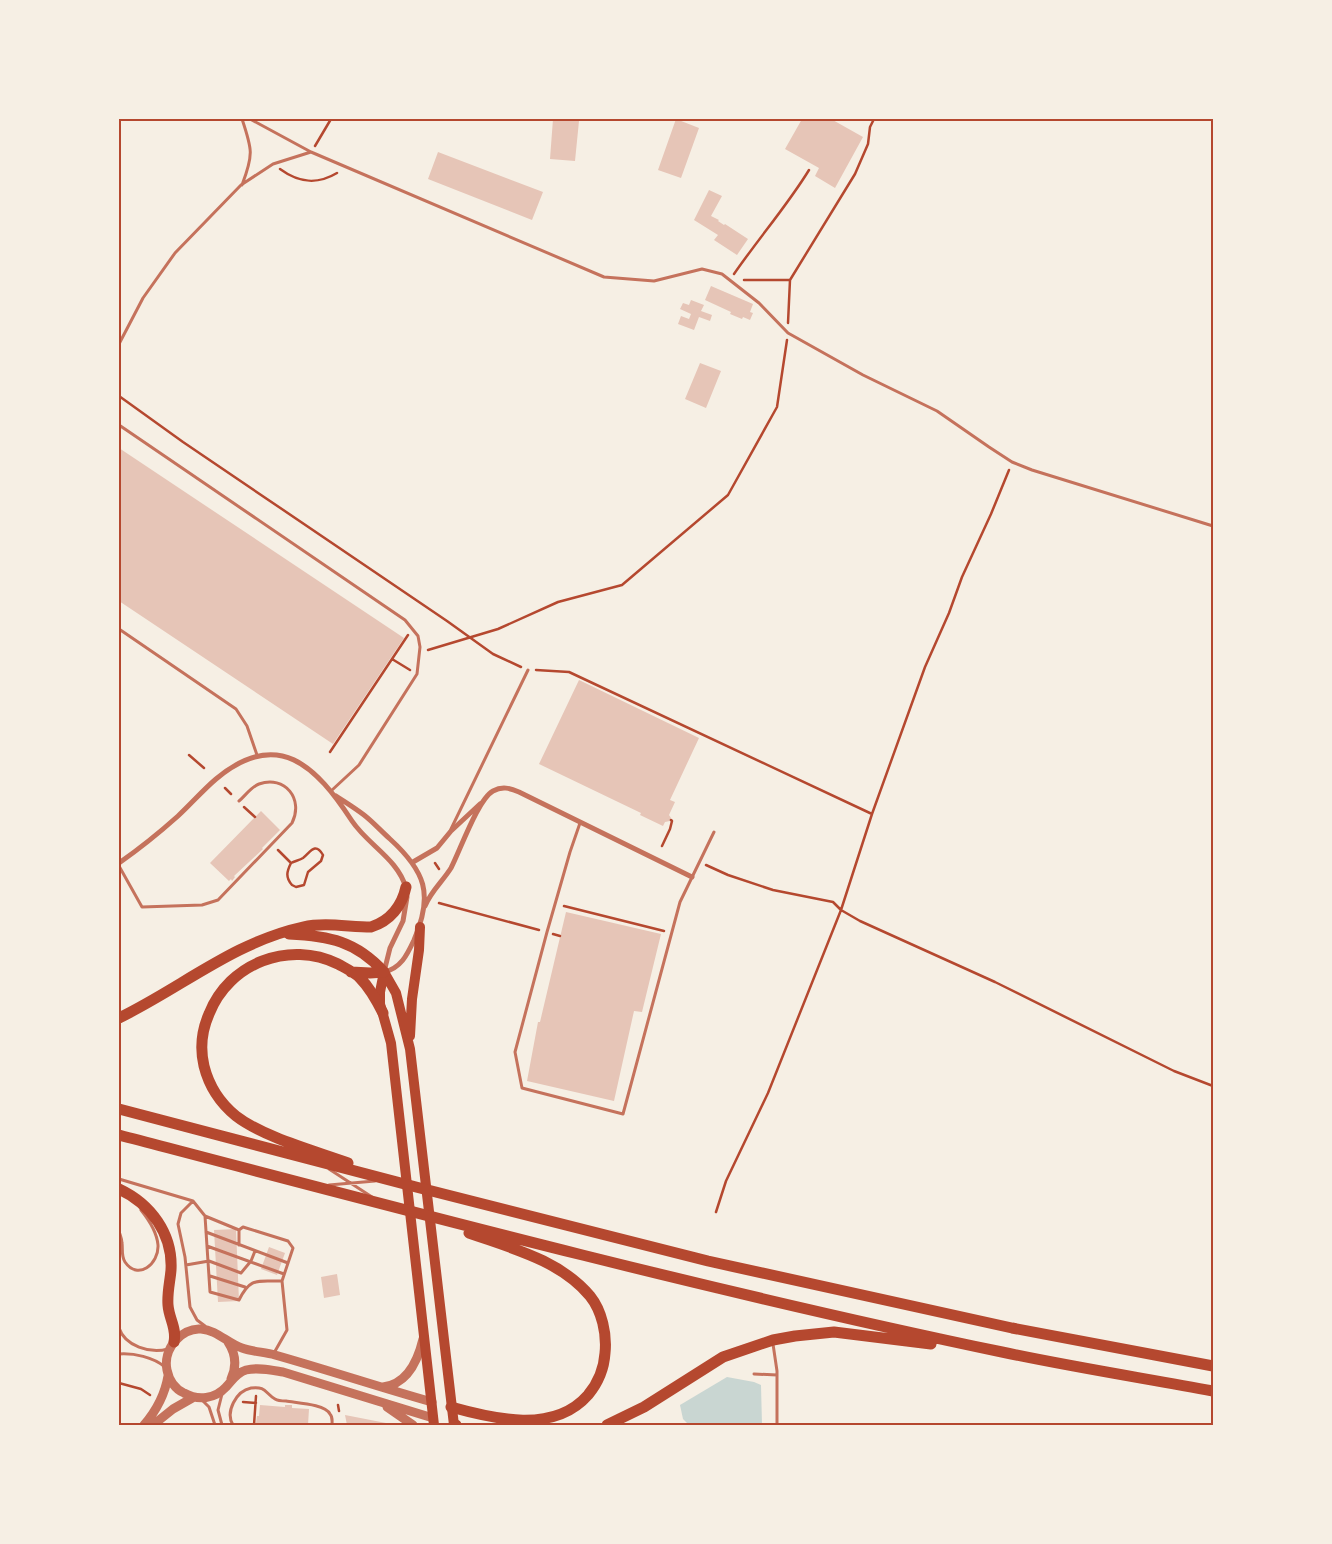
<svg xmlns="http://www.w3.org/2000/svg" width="1332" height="1544" font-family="'Work Sans',sans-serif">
<rect width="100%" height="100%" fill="#f6efe4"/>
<!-- water -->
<path fill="#c9d6d2" d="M727 1377 754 1382 761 1385 762 1425H689L683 1419 680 1405Z"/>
<!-- building -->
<path fill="#e6c5b7" d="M553 119 579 121 575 161 550 159Z
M676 119 699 128 681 178 658 170Z
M802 119H831L863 137 835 188 815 176 819 168 785 149Z
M438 152 543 192 532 220 428 179Z
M709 190 722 196 711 216 719 220 718 221 724 225 725 224 748 239 737 255 714 240 718 235 694 220Z
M711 286 753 304 750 312 753 313 750 320 743 317 742 319 730 314 731 312 705 300Z
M691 300 704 305 701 311 712 315 710 321 699 317 694 330 678 324 681 316 689 319 691 314 680 309 683 303 689 305Z
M700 363 721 371 706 408 685 399Z
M119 448 404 638 333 744 119 601Z
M579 680 699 738 670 800 675 802 669 815 671 818 670 821 665 822 663 826 640 815 641 813 539 764Z
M261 811 280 830 262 848 263 849 234 876 235 877 232 881 231 879 229 881 210 863Z
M566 912 661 934 642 1012 634 1011 614 1101 527 1081 538 1022H540Z
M236 1229 239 1301 218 1302 214 1230Z
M269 1247 285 1253 277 1275 261 1269Z
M337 1274 340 1295 324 1298 321 1277Z
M260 1405 285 1407V1405H292V1408L309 1409 308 1425H259V1423H256L257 1416H259Z
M345 1415 386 1423 387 1425H347Z"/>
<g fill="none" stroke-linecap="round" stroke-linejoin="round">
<!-- path -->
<path stroke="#b5482f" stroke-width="2.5" d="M315 146 331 119
M280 169C299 183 317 185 337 173
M734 274C758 239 787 206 809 170
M744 280H790
M788 323 790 280 855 174 868 144 870 127 874 119
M119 396 183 442 447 621 493 654 521 667
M428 650 498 629 558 602 622 585 728 495 777 407 787 340
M392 659 410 670
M536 670 569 672 872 814
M330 752 408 635
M189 755 204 768
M225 788 231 794
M244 807 255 817
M662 846 670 829 672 821 671 820
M278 850 291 863C295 861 300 860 303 858 310 853 315 841 323 855L321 861 308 872 304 885 296 887 292 885C285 877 287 871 291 863
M435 863 439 869
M706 865 728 875 773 890 833 902 841 910 860 921 995 982 1174 1071 1213 1086
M439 903 539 930
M564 906 664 931
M553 934 560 936
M716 1212 726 1181 768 1093 841 910 872 814 925 667 949 613 962 577 991 514 1009 470
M119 1383 141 1389 150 1395
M243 1402 256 1403
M338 1405 339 1411
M254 1425 256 1396"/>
<!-- service -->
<path stroke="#c5725c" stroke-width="3" d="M250 119 311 152 604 277 654 281 702 269 722 274 759 303 788 333 863 375 937 411 989 447 1012 462 1032 470 1213 526
M242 185C254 154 252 149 242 119
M119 344 143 298 175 253 241 185 273 164 311 152
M119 425 405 620 418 636 420 647 417 674 359 765 331 791
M119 629 236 709 247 726 257 755
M580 823 570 852 547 932 515 1052 522 1088 623 1114 680 902 714 832
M451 829 528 670
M119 866 142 907 202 905 218 900 292 823C304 799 285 775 259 784 251 787 245 796 239 801
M329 1169 372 1197
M119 1179 193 1201 205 1216 239 1230 243 1227 288 1241 293 1248 282 1281 287 1330 274 1353
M329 1185 375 1181
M193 1201 181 1213 178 1224 185 1257 190 1307 197 1320 205 1326
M205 1216 210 1292 239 1300C251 1276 258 1282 282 1281
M239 1230V1245
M119 1231C120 1235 122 1239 122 1243 123 1249 121 1256 125 1262 138 1281 159 1264 158 1245 157 1233 149 1220 141 1210
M206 1232 288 1263
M207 1246 284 1274
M186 1265 209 1261 241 1273 251 1261 255 1251
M210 1276 245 1287
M119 1328C125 1346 150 1354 168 1349
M773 1344 777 1371V1425
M119 1354C134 1353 153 1357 165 1367
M754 1374 777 1375
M202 1400 209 1407 215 1425
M222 1425 218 1410 222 1394
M233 1425C225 1412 236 1391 251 1388 266 1386 265 1393 275 1399 278 1401 283 1401 286 1401 297 1403 325 1404 330 1414 333 1417 332 1421 332 1425"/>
<!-- minor -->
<path stroke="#c5725c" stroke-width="5" d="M336 796C345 802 355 808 364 815 373 822 381 831 390 839 425 871 434 894 414 940 407 955 401 968 384 972L390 948 403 921 407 897
M413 862 437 848 451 831 480 804
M119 863C139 849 159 833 178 816 191 804 203 790 216 779 278 727 316 766 352 821 368 845 398 859 406 888
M425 906C431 891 443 881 451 868 460 851 478 799 493 791 502 786 510 788 519 792L692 877"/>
<!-- tertiary -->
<path stroke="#c5725c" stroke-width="9" d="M228 1342C236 1354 237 1366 231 1379
M383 1387C408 1384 418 1360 423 1339
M432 1402C379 1387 328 1370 275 1355 265 1352 253 1352 242 1348 227 1343 217 1330 201 1329 191 1328 181 1334 175 1341 168 1349 165 1360 167 1370 169 1380 175 1389 184 1393 198 1401 215 1399 226 1387 232 1381 236 1373 246 1370 258 1367 271 1370 283 1372L433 1418
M387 1407 413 1425
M144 1425C156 1411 165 1394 168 1376
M153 1425 173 1409 194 1397"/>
<!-- secondary -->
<path stroke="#b5482f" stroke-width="10" d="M384 972 396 993 410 1049 454 1425
M384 972 380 992V1004L391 1043 434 1425
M410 1036 412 999 419 950 420 927"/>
<!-- trunk -->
<path stroke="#b5482f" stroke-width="11" d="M289 934C329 936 356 941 384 972
M351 972 370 973 384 972
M119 1018C181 988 234 942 303 927 325 922 349 927 371 927 390 921 402 906 406 887
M119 1109 416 1187 708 1261 1012 1328 1213 1366
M119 1135C412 1212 705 1290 1002 1352 1072 1367 1143 1378 1213 1391
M348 1163C315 1151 263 1137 236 1116 220 1103 209 1086 204 1066 200 1049 202 1030 209 1014 229 963 289 940 338 964 345 968 354 972 360 978 370 988 377 1001 383 1013
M119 1189C151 1204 173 1234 171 1270 170 1282 167 1293 168 1305 169 1319 177 1328 174 1342
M451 1407C494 1419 554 1434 588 1395 598 1383 604 1369 605 1353 607 1334 602 1311 590 1296 560 1260 511 1248 469 1233
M454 1425H456
M607 1425 644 1407 723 1357 773 1340 795 1336 834 1332 931 1344"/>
</g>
<!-- border -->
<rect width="1332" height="1544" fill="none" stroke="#f6efe4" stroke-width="240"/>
<rect x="120" y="120" width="1092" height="1304" fill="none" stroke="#b5482f" stroke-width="2"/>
</svg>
